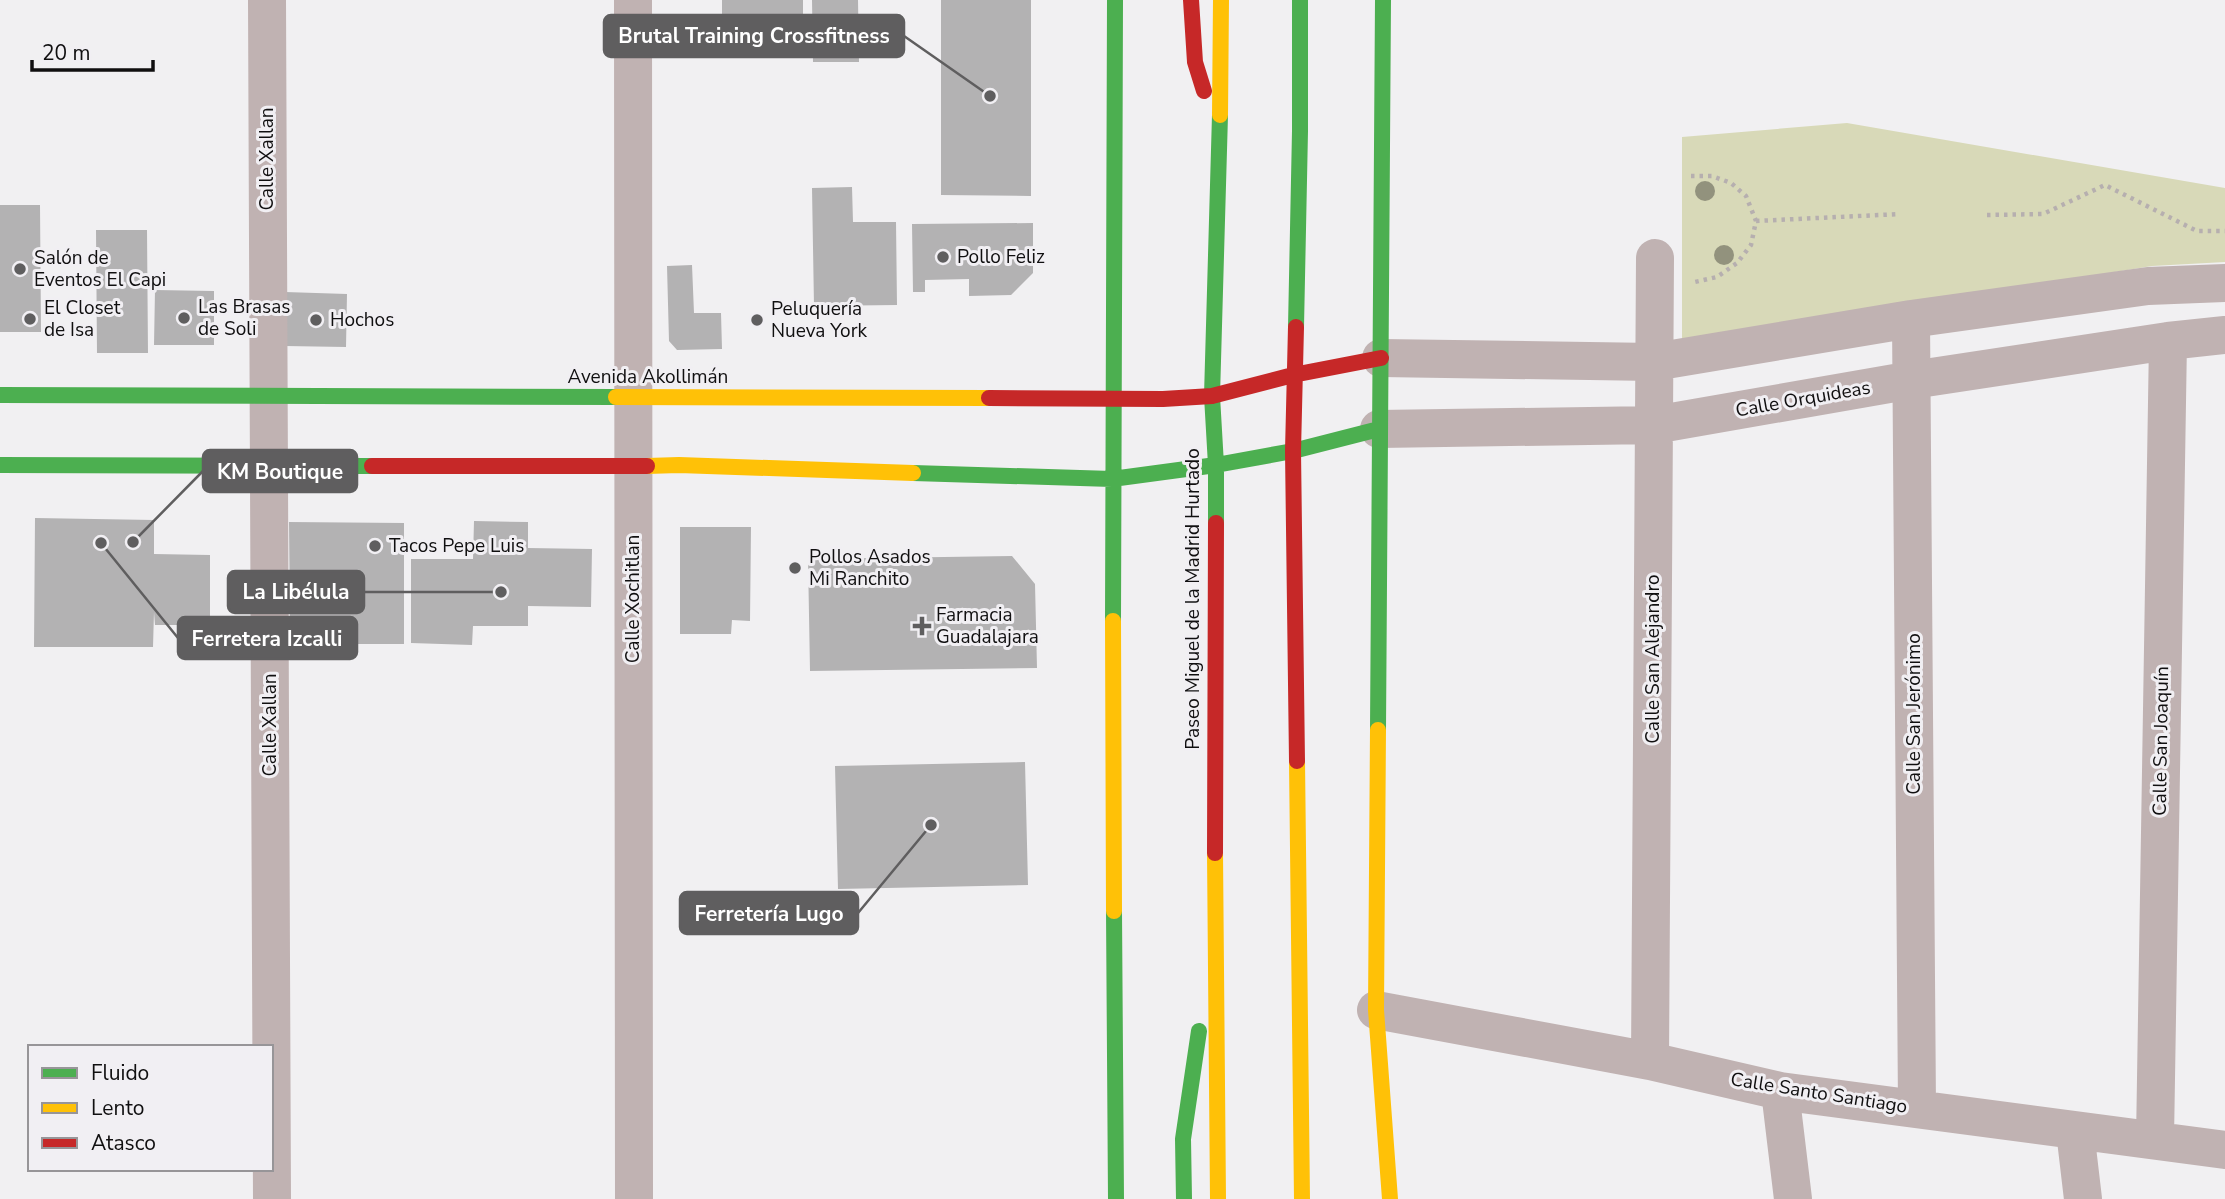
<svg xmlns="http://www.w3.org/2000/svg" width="2225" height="1199" font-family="'Nunito Sans',sans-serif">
<rect width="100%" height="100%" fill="#f1f0f2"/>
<!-- green -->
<path fill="#d8d9b8" d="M1847 123 2225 188V262L2152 266 1682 342V137Z"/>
<!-- building -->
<path fill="#b3b2b3" d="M722 0H803V29L722 30Z
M812 0H858L859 62H813Z
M941 0H1031V196L941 195Z
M852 187 853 222H896L897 305 814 306 812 188Z
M0 205H40L41 332H0Z
M1033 223V273L1011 295 969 296V279L925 280V292H913L912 224Z
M96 230H147L148 353H97Z
M692 265 694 313H721L722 349 677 350 669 341 667 266Z
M155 290 214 291V345H154Z
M285 292 347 294 346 347 285 346Z
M35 518 154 520V554L210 555V625H155L154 612 153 647H34Z
M474 521 528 522V548L592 549 591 607 528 606V626H473L472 645 411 643V559H473Z
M289 522 404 523V644H347L346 617 290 616Z
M680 527H751L750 621 732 620 731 634H680Z
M1012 556 1035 584 1037 668 810 671 808 559Z
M1025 762 1028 885 838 889 835 766Z"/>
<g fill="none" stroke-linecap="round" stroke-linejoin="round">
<!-- path -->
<path stroke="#b6afaf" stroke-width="4.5" stroke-dasharray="3.5 5" stroke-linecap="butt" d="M1691 176H1712L1731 183 1746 196 1756 221 1751 245 1737 263 1717 277 1695 282
M1987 215 2043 214 2105 185 2197 231H2225
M1756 221 1900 214"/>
<!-- street -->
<path stroke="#c0b2b2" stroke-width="38" d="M267 0 272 1199
M633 0 634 1199
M1911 319 1917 1108
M1381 358 1654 362 1911 319 2148 286 2225 283
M1379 429 1654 425 1912 380 2168 341 2225 335
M1376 1010 1650 1061 1780 1091 2225 1150
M1650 1061 1655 258
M1780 1091 1793 1199
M2075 1131 2083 1199
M2155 1140 2168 341"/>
<!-- fast -->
<path stroke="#4caf50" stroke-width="16" d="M1296 327 1300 131V0
M0 395 616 397
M0 465 372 466
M913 473 1112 479 1216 465 1293 451 1379 429
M1216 523V465L1212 396 1220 115
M1113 621 1115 0
M1378 730 1383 0
M1114 911 1116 1199
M1184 1199 1183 1139 1199 1031"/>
<!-- slow -->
<path stroke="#ffc107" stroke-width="16" d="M1220 115 1221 0
M616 397 989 398
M647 466 679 465 913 473
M1113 621 1114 911
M1378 730 1376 1010 1390 1199
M1297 761 1302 1199
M1215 853 1218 1199"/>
<!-- jam -->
<path stroke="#c62828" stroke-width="16" d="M1191 0 1195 62 1204 91
M1296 327 1293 451 1297 761
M989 398 1163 399 1212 396 1293 375 1381 358
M372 466H647
M1215 853 1216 523"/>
</g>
<!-- trees -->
<g fill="#92927d">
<circle cx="1705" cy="191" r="10"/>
<circle cx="1724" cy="255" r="10"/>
</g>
<!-- markers -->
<g fill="#5f5e5f" stroke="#f1eff3" stroke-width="2.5">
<circle cx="943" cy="257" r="7"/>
<circle cx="20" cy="269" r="7"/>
<circle cx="184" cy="318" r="7"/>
<circle cx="30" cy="319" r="7"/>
<circle cx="316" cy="320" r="7"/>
<circle cx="757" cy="320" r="7"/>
<circle cx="375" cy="546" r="7"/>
<circle cx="795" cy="568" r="7"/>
<path d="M918.5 615.5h7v7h7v7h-7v7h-7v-7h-7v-7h7z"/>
</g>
<g text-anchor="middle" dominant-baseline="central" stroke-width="6" stroke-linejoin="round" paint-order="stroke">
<!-- street labels -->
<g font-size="19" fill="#100f10" stroke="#f1eff3">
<text transform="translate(267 159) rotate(-90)">Calle Xallan</text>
<text x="648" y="377">Avenida Akollimán</text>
<text transform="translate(1803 399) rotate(-10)">Calle Orquideas</text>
<text transform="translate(633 599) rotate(-90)">Calle Xochitlan</text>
<text transform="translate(1193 599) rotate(-90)">Paseo Miguel de la Madrid Hurtado</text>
<text transform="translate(1653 659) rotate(-90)">Calle San Alejandro</text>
<text transform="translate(1914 714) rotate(-90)">Calle San Jerónimo</text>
<text transform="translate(270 725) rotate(-90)">Calle Xallan</text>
<text transform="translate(2161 741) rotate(-89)">Calle San Joaquín</text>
<text transform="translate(1819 1093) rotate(9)">Calle Santo Santiago</text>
</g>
<!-- poi labels -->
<g font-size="19" fill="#100f10" stroke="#f1eff3" text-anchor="start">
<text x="957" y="257">Pollo Feliz</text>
<text x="34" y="258">Salón de<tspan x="34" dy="22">Eventos El Capi</tspan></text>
<text x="198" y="307">Las Brasas<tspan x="198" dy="22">de Soli</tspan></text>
<text x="44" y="308">El Closet<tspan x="44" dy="22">de Isa</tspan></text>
<text x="771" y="309">Peluquería<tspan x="771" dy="22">Nueva York</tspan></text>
<text x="330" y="320">Hochos</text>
<text x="389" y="546">Tacos Pepe Luis</text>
<text x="809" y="557">Pollos Asados<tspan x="809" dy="22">Mi Ranchito</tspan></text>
<text x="936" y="615">Farmacia<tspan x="936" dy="22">Guadalajara</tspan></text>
</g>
</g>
<!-- callouts -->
<path fill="none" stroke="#5f5e5f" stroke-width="2.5" d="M990 96L904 36M133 542L203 471M501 592L364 592M101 543L178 638M931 825L858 913"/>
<g fill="#5f5e5f" stroke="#f1eff3" stroke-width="2.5">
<circle cx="990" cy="96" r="7"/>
<circle cx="133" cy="542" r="7"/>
<circle cx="501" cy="592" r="7"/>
<circle cx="101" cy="543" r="7"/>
<circle cx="931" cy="825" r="7"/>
</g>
<g fill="#5f5e5f" stroke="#5f5e5f" stroke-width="2.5">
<rect x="604" y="15" width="300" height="42" rx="7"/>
<rect x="203" y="450" width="154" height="42" rx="7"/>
<rect x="228" y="571" width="136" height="42" rx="7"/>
<rect x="178" y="617" width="179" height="42" rx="7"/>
<rect x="680" y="892" width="178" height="42" rx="7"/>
</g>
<g font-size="21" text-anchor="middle" font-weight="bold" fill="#fff">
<text x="754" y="43">Brutal Training Crossfitness</text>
<text x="280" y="479">KM Boutique</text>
<text x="296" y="599">La Libélula</text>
<text x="267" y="646">Ferretera Izcalli</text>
<text x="769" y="921">Ferretería Lugo</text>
</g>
<!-- legend -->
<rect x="28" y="1045" width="245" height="126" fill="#f1eff3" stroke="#979598" stroke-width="2"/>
<rect x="42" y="1068" width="35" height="10" fill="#4caf50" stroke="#979598" stroke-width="2"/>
<text x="91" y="1080" font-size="21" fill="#100f10">Fluido</text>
<rect x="42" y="1103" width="35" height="10" fill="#ffc107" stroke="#979598" stroke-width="2"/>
<text x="91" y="1115" font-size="21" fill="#100f10">Lento</text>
<rect x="42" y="1138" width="35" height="10" fill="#c62828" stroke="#979598" stroke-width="2"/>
<text x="91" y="1150" font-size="21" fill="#100f10">Atasco</text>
<!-- scale -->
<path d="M32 60v10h121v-10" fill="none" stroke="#100f10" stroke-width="3.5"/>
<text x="42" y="60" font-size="21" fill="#100f10" stroke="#f1eff3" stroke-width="5" paint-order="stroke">20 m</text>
</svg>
